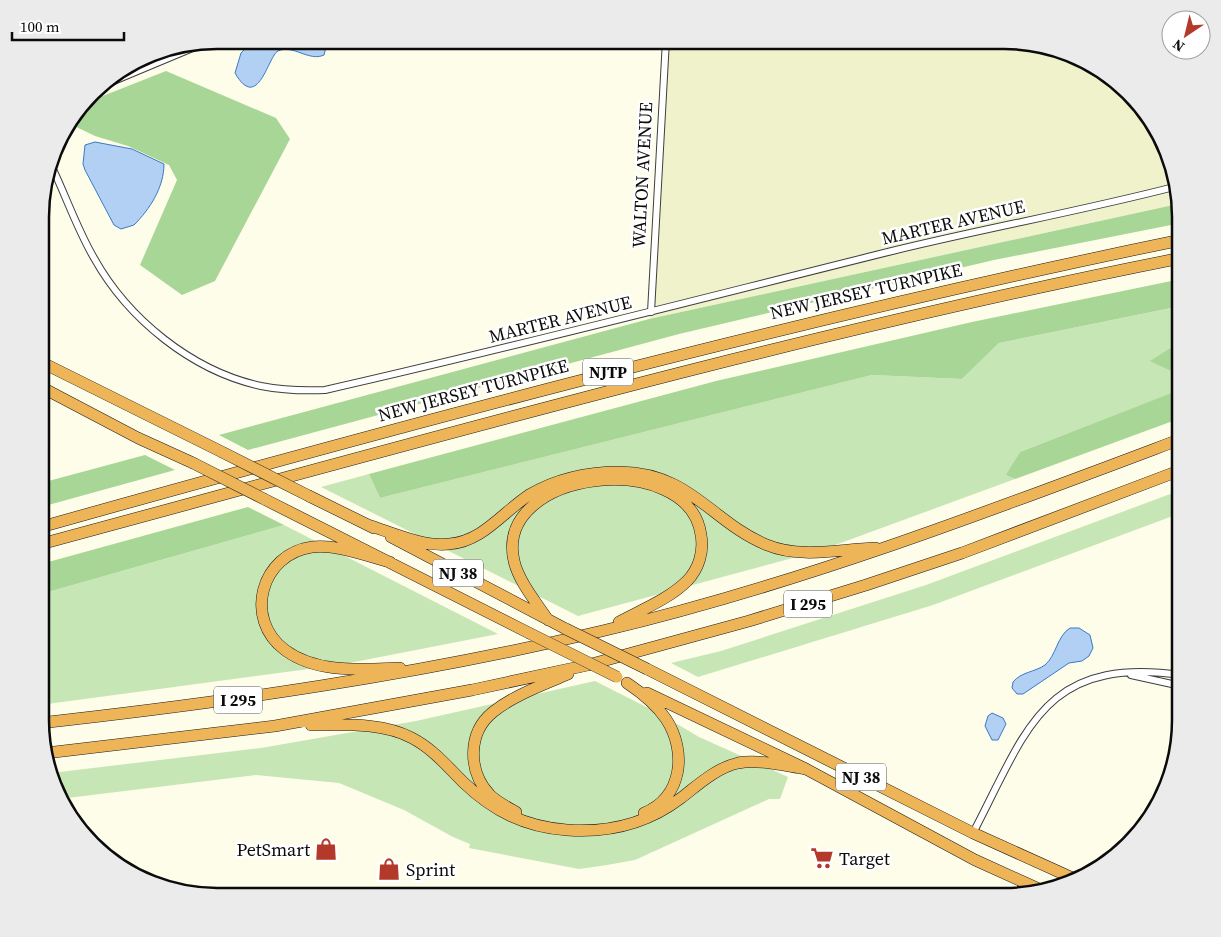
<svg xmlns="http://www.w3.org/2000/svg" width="1221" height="937" font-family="'Source Serif 4',serif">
<rect width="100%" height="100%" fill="#fefde9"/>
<!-- farmland -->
<path fill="#eff2cb" d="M667 40H1016L1072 53 1121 84 1163 139 1178 204 649 319Z"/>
<!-- green -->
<path fill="#c7e6b5" d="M1181 306V344H1177L1173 372 1175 392 1020 452 1007 475 1015 479 819 551 578 616 321 487 369 474 380 498 872 375 962 379 999 343Z
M1181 490V513L933 605 698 677 671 663 721 651 926 585Z
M284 525 498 634 339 665 40 705 41 594Z
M595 681 662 715 699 737 788 777 780 799H769L635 860 607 865 579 869 469 848 470 844 453 837 404 810 339 783 256 775 59 799 51 773 261 748 416 721Z"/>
<!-- forest -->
<path fill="#a8d696" d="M166 71 276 118 290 139 215 281 182 295 140 265 177 180 169 165 128 146 95 136 68 123 85 103Z
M1178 204 1181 223 994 260 679 334 248 450 219 435 649 319Z
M1181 279V306L999 343 962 379 872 375 380 498 369 474 716 381 972 322Z
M1177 344 1181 345V418L1015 479 1006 475 1020 452 1174 392 1173 372 1150 361Z
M145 455 175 470 41 507V483Z
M248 507 284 525 41 594V564Z"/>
<!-- water -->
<path fill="#b1d0f3" stroke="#3b79c6" d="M254 40H324L326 47 324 55C309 62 293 44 278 51 268 56 258 113 235 73L241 53Z
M95 142 132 149 164 164C164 187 150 209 134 225L121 229 114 225 85 170 83 164 85 145Z
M1070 628H1079L1090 635 1093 648 1089 656 1082 661 1069 663 1023 694H1017L1012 688 1013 682C1021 672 1035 672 1045 665 1056 656 1057 636 1070 628Z
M992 713 1003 718 1006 724 998 740H992L985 726 988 716Z"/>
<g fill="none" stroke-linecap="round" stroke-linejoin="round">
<defs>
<path id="street" d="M148 56 166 48
M97 88 207 42
M51 165C66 196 77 229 94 258 128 319 192 371 261 386 282 390 304 391 325 390 515 347 703 298 892 251 986 228 1081 211 1174 187
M651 312 666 40
M1131 675 1181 686
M973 833C1027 730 1043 656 1181 675"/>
<path id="highway" d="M41 362 222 452
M41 387 138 438 193 463
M309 496 374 528
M264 499 529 633
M368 525C393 533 423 547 449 544 482 542 503 512 529 495 556 479 589 472 620 472 691 473 711 522 767 545 801 559 840 549 876 548
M41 527C418 421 797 319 1181 240
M391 537 566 629
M41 544C419 442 796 334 1181 258
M390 562C366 556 337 544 312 547 261 554 243 619 285 650 317 674 363 669 400 668
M548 620C536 602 519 582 514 561 493 469 689 448 701 535 704 551 699 569 687 581 669 599 641 610 619 622
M647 669 973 833 1077 880
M627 683C642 693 656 704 666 719 687 751 683 797 644 813
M647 693 806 769 975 860 1039 889
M40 723C229 702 416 675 602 631 800 584 990 511 1181 439
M311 725C344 725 382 722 412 738 433 749 447 766 463 782 493 811 525 827 567 830 609 833 647 824 681 798 698 785 716 768 738 763 759 759 785 766 806 769
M46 753 275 726 472 690 588 665 749 621 866 585 962 553 1181 470
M516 812C507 807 497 802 490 795 468 772 467 733 493 712 514 695 543 685 568 674"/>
</defs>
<!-- street casing -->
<use href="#street" stroke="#3e3e3e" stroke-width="8"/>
<!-- highway casing -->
<use href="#highway" stroke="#1c1c1c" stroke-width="12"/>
<!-- street -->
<use href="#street" stroke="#fff" stroke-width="6"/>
<!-- highway -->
<use href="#highway" stroke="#edb458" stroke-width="11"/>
<defs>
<path id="highway-bridge" d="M222 452 309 496
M193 463 264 499
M566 629 647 669
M529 633 617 677"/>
</defs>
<!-- highway-bridge casing -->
<use href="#highway-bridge" stroke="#1c1c1c" stroke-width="12" stroke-linecap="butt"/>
<!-- highway-bridge -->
<use href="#highway-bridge" stroke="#edb458" stroke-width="11"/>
</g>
<!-- icons -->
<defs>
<symbol id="shop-bare" viewBox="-9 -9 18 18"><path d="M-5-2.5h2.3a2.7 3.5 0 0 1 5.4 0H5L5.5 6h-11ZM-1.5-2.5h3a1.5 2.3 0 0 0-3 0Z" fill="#b3392a" stroke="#fff" stroke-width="2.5" paint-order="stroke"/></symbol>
<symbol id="supermarket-bare" viewBox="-9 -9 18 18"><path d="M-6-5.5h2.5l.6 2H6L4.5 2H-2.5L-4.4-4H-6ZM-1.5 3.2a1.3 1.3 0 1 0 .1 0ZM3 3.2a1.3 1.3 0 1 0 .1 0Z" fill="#b3392a" stroke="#fff" stroke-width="2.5" paint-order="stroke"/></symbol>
</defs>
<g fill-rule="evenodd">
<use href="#shop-bare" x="310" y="833" width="32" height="32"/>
<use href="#supermarket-bare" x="806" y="842" width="32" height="32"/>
<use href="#shop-bare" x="373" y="853" width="32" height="32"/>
</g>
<g text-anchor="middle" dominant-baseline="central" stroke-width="5" stroke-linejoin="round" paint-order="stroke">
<!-- shield labels -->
<g fill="#fff" stroke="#545454" stroke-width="1">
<rect x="583" y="358.5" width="50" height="27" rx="4"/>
<rect x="433" y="559.5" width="50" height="27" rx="4"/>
<rect x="784" y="590.5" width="48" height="27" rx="4"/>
<rect x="214" y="686.5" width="48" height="27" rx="4"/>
<rect x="836" y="763.5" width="50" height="27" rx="4"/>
</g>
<g font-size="16" font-weight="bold" fill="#0b0b0b">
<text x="608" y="372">NJTP</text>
<text x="458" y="573">NJ 38</text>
<text x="808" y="604">I 295</text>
<text x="238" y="700">I 295</text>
<text x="861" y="777">NJ 38</text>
</g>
<!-- street labels -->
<g font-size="18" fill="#0b0b0b" stroke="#fff">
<text transform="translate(642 175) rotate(-87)">WALTON AVENUE</text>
<text transform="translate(953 222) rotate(-13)">MARTER AVENUE</text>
<text transform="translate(866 291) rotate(-13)">NEW JERSEY TURNPIKE</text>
<text transform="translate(560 319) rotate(-14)">MARTER AVENUE</text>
<text transform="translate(473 390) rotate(-15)">NEW JERSEY TURNPIKE</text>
</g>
<!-- poi labels -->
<g font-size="18" fill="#0b0b0b" stroke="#fff" text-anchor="start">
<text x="310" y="849" text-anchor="end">PetSmart</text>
<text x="839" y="858">Target</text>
<text x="406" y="869">Sprint</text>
</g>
</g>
<!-- crop -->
<path d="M0 0H1221V937H0ZM217 49H1004A168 168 0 0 1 1172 217V720A168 168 0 0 1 1004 888H217A168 168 0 0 1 49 720V217A168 168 0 0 1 217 49Z" fill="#ebebeb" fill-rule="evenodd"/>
<path fill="none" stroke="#0b0b0b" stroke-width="2.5" d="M217 49H1004A168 168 0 0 1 1172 217V720A168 168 0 0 1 1004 888H217A168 168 0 0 1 49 720V217A168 168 0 0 1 217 49Z"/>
<!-- north arrow -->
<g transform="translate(1186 35) rotate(215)"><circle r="24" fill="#ffffff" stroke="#9d9d9d"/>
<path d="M0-4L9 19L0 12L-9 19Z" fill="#b3392a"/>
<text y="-8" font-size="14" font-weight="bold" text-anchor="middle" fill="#0b0b0b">N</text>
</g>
<!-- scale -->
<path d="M12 32v8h112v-8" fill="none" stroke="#0b0b0b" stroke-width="2.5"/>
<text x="20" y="32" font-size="15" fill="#0b0b0b" stroke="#ffffff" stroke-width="4" paint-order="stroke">100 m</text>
</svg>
